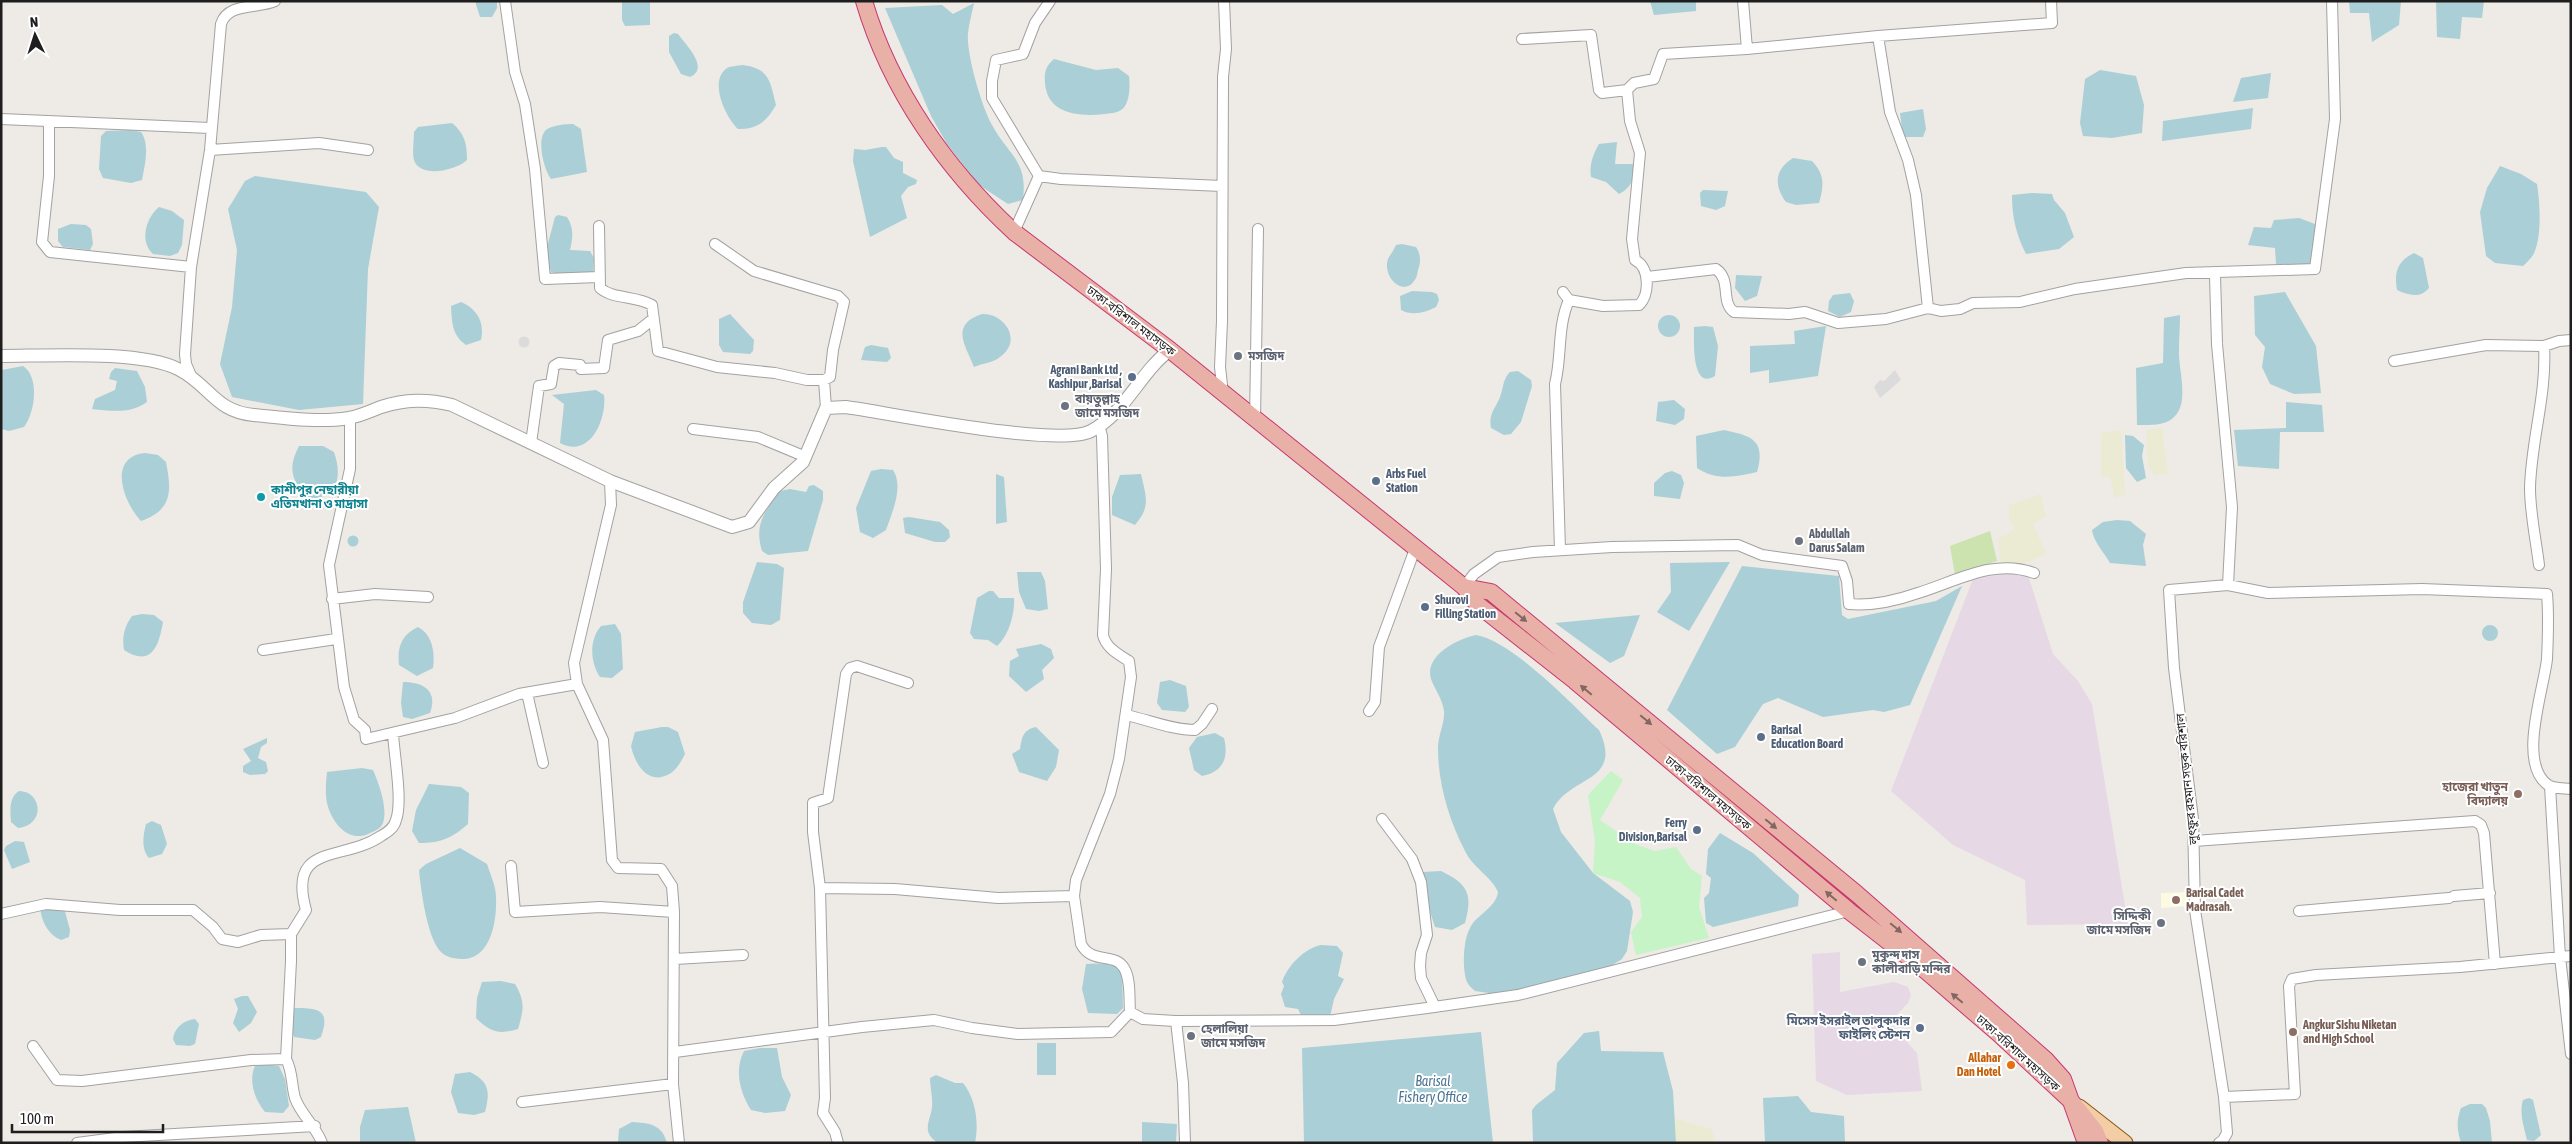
<svg xmlns="http://www.w3.org/2000/svg" width="2572" height="1144" font-family="'Asap Condensed','Noto Sans Bengali',sans-serif">
<rect width="100%" height="100%" fill="#eeeae5"/>
<!-- residential -->
<path fill="#dcdbdb" d="M518.5 342a5.5 5.5 0 1 1 11 0a5.5 5.5 0 1 1-11 0Z
M1895 370 1901 380 1880 398 1874 387 1880 380 1884 381Z"/>
<!-- industrial -->
<path fill="#e6d8e4" d="M2010 573 2028 575 2053 654 2078 681 2092 704 2128 924 2027 925 2025 880 1953 845 1891 791 1973 579Z
M1840 952V992L1894 982 1908 987 1911 995 1908 1003 1889 1023 1917 1053 1922 1091 1847 1095 1816 1081 1812 954Z"/>
<!-- education -->
<path fill="#fcfae0" d="M2190 892V906L2161 908V893Z"/>
<!-- farmland -->
<path fill="#eaebd2" d="M2162 428 2168 473 2155 476 2148 466 2146 430Z
M2121 430 2125 494 2115 498 2110 477H2101V433Z
M2041 494 2046 516 2033 524 2046 554 2020 565 2001 564 1998 537 2007 535 2014 529 2009 517V505Z
M1662 1115 1712 1129 1715 1143H1663Z"/>
<!-- grass -->
<path fill="#cce3b0" d="M1990 531 1997 561 1955 575 1950 546Z"/>
<!-- park -->
<path fill="#c6f4c7" d="M1611 771 1623 780 1600 820 1635 844 1655 851 1676 847 1691 869 1702 876 1699 907 1709 938 1636 955 1631 932 1642 917 1640 898 1620 882 1593 873 1595 841 1588 795Z"/>
<!-- water -->
<path fill="#aacfd7" d="M475 1H497V8L492 17H480Z
M622 1H650V25L625 26 622 20Z
M1650 1H1696V11L1654 15Z
M2349 1H2401L2399 25 2372 42 2369 13H2350Z
M2436 1H2484L2482 18 2462 17 2460 39 2437 37Z
M974 3C972 13 969 23 968 33 966 54 982 107 992 125 1008 155 1028 160 1023 200L1008 204 979 185 947 144 931 116 885 8 942 5 953 14Z
M674 33 678 34C686 45 710 68 690 77L681 74 669 52V36Z
M1054 59 1096 70 1118 68 1129 76C1130 85 1130 98 1125 106 1121 113 1112 113 1104 114 1079 117 1047 114 1045 83 1044 72 1046 66 1054 59Z
M743 65C770 69 770 81 776 105 767 121 757 130 738 129 726 118 708 81 727 68 731 66 738 66 743 65Z
M2100 70 2136 76 2144 105 2142 133 2112 138 2083 136 2080 123 2085 79Z
M2271 73 2268 98 2233 102 2241 78Z
M2253 108 2251 129 2162 141 2163 121Z
M1923 109 1926 129 1923 137H1903L1900 113Z
M452 123C465 134 467 144 467 160 457 170 420 179 414 160 412 152 414 140 414 132L418 127Z
M573 124 581 129 587 172 551 179C544 170 536 139 546 130 552 125 566 124 573 124Z
M131 130 141 132C150 145 145 164 142 180L131 183 103 178 99 169 101 136 106 131Z
M1617 142 1615 164H1636C1634 177 1632 188 1619 194L1606 182 1591 177C1589 166 1593 154 1599 144Z
M882 147H886L894 158 903 162V173L917 180 916 184 908 187 901 196 907 218 870 237 853 161 854 149 865 150Z
M1793 158 1812 161C1825 175 1824 185 1819 203L1796 205 1786 202C1774 186 1774 170 1793 158Z
M2500 166 2521 174 2537 184C2540 203 2542 236 2534 253 2532 258 2527 262 2523 266L2495 263 2486 256 2480 212 2487 188Z
M255 176 366 192 379 207 368 269 363 404 299 410 232 397 220 364 232 307 237 250 228 209 245 181Z
M1703 190 1728 191 1725 206 1716 210 1701 206 1700 193Z
M2032 193 2052 194 2054 200 2065 213 2074 237 2059 249 2026 254C2016 234 2012 217 2012 195Z
M159 207 172 211 184 220 182 245 178 253 170 256 153 254C139 241 146 218 159 207Z
M558 215 567 217C574 228 573 237 570 250L590 251 594 258 593 272C581 277 563 276 551 272L546 251 555 217Z
M2299 218 2315 224 2317 228 2310 266 2276 264 2275 248 2248 245 2254 227 2271 228 2274 220Z
M71 224 86 225 91 229 93 244 90 250 63 247 58 241V229Z
M1402 244 1416 247C1421 254 1421 262 1418 270 1417 274 1417 278 1414 281 1403 297 1382 277 1388 259 1390 255 1394 250 1396 245Z
M2414 253 2423 258 2429 288C2420 299 2408 295 2397 290 2394 273 2397 261 2414 253Z
M1736 275 1762 276 1757 296 1745 301 1735 288Z
M1412 291 1432 292 1437 294 1439 300 1436 307C1425 313 1412 316 1401 310L1400 296Z
M2285 292 2316 346 2321 393 2294 394 2270 384 2262 367 2265 347 2255 335 2254 296Z
M1850 293 1854 301 1851 312 1840 317 1828 311 1829 301 1833 295Z
M461 302C477 309 485 322 481 340L466 345C452 335 452 323 451 306Z
M730 314 754 340 753 351 750 354 723 352 719 345V319Z
M982 314C1005 313 1023 341 1000 357 993 363 983 363 974 367 966 346 949 325 982 314Z
M2180 315C2180 326 2179 338 2179 350 2178 369 2190 402 2174 417 2166 426 2149 425 2137 425L2136 368 2163 363 2164 318Z
M1658 326a11 11 0 1 1 22 0a11 11 0 1 1-22 0Z
M1705 326 1713 327 1718 346 1715 376C1691 391 1694 340 1694 327Z
M1826 326 1818 376 1769 383V370L1750 373V346L1795 344 1794 331Z
M871 345 888 348 891 358 887 362 861 360 865 347Z
M23 366C40 377 35 413 24 427L9 431 1 429 2 370Z
M115 368 137 371 145 387 147 402C131 414 111 411 92 409L95 399 115 390 117 381 109 379 111 372Z
M1518 371 1531 380 1532 386 1521 422 1511 434 1504 435 1491 428C1488 412 1497 408 1501 394 1504 385 1503 379 1510 372Z
M596 390 604 395C607 419 590 459 560 443L564 404 552 395Z
M1674 400 1685 409 1684 419 1675 425 1656 421 1658 402Z
M2286 402 2322 405 2324 432H2280L2279 469 2238 466 2234 430 2286 428Z
M1724 430C1752 436 1766 440 1757 472 1736 477 1716 481 1697 468L1696 436Z
M2125 435 2133 436 2144 445 2142 456 2146 478 2137 482 2126 468Z
M299 446H323L334 452C343 478 337 499 307 499 292 478 287 470 299 446Z
M145 453 158 455 166 462C172 492 172 510 141 521 123 502 107 457 145 453Z
M881 469 893 470C904 486 892 513 886 530L873 538 860 532 856 508 871 471Z
M1672 471 1681 475 1684 483 1680 499 1654 496V483L1665 473Z
M996 474 1004 477 1007 522 996 524Z
M1141 474C1146 497 1151 506 1135 525L1112 515V497L1120 475Z
M814 485 823 491V500L808 551 768 555 762 551C754 524 764 513 780 491L790 489 806 492 809 486Z
M909 517 940 522 949 530 950 537 945 542H935L905 533 903 518Z
M2117 520 2130 521 2146 534 2143 545 2146 566 2110 563C2104 552 2094 543 2092 530L2103 522Z
M347.5 541a5.5 5.5 0 1 1 11 0a5.5 5.5 0 1 1-11 0Z
M757 562 777 564 784 568 780 620 771 625 752 623 743 613V602Z
M1730 562 1689 631 1657 612 1671 592 1670 563Z
M1742 566 1839 576 1842 615 1848 619 1936 601 1962 586 1910 705 1884 712 1873 710 1823 717 1778 698 1763 704 1735 747 1717 754 1667 710Z
M1017 572H1041L1045 581 1048 609 1039 611 1026 609 1019 592Z
M989 591H993L999 598H1014C1015 613 1009 636 997 646L988 640 974 639 970 633 977 598Z
M142 614 154 615 163 622C159 645 152 668 124 650 122 637 124 627 132 616Z
M1640 615 1624 656 1610 663 1555 623Z
M615 624 621 634 623 669 612 678 600 677C590 662 589 640 601 626Z
M2482 633a8 8 0 1 1 16 0a8 8 0 1 1-16 0Z
M418 627C433 635 435 653 433 668L417 676 399 665C397 648 401 635 418 627Z
M1476 635C1512 641 1572 704 1599 730 1624 783 1570 775 1553 809L1561 832 1593 873 1630 901 1633 912 1627 951 1622 959 1611 966 1550 985 1496 994 1475 991C1472 988 1469 986 1467 982 1462 970 1463 940 1470 928 1477 914 1496 908 1498 892 1491 876 1473 868 1465 851 1449 820 1438 784 1438 748 1438 735 1445 723 1444 711 1442 698 1435 690 1431 679 1424 655 1458 639 1476 635Z
M1041 644 1051 649 1054 658 1042 670 1044 679 1026 692 1009 676 1010 661 1019 656 1016 649Z
M1170 680 1186 686 1189 707 1185 712 1162 710 1157 703 1160 682Z
M403 682C424 682 438 691 430 713L412 719 403 717 401 703Z
M662 727H668L678 732 685 754C682 760 677 769 671 773 649 787 635 765 631 746L635 732Z
M1036 727 1059 750 1056 767 1047 781 1019 772 1012 754 1020 749C1022 737 1023 730 1036 727Z
M1215 733 1224 738C1229 758 1223 772 1202 776L1194 770 1189 748 1197 737Z
M267 738V743L261 747 258 758 266 762 268 771 265 774 250 775 243 772V766L251 761 243 749Z
M362 768 373 770C379 784 388 808 383 823 380 830 374 831 368 834 347 843 331 821 327 803 325 793 326 782 327 772Z
M429 784 461 787 469 793 468 824C452 838 441 843 419 843L412 831 416 810Z
M19 791C42 791 46 825 18 828L11 822C10 811 9 797 19 791Z
M152 821 161 825 167 844 162 854 149 858C141 849 143 836 146 824Z
M1720 833 1753 853 1799 895 1798 906 1713 927 1706 923 1704 898 1709 893 1711 878 1706 874 1708 849Z
M15 841 24 842 30 862 12 869 4 850 6 846Z
M460 848 487 864C490 874 496 886 496 897 497 918 492 957 465 959 456 959 446 958 440 951 427 936 421 891 419 870L426 864Z
M1441 871C1468 884 1473 894 1465 923L1452 930 1435 927 1427 902 1423 872Z
M40 906 64 908 70 930 69 937 61 940C47 934 41 920 40 906Z
M1321 945 1337 946 1343 953 1338 976 1344 979 1334 999 1330 1017 1316 1015 1312 1018 1302 1017 1298 1009 1285 1007 1281 994 1284 986 1282 982C1287 966 1305 948 1321 945Z
M1115 963 1122 971 1123 1008 1117 1014 1088 1013 1082 989 1086 964Z
M501 981 515 984C525 1001 524 1009 518 1029 499 1035 490 1032 476 1018L477 998 482 982Z
M242 996H248L257 1012 251 1023 239 1032 233 1023 238 1009 234 999Z
M294 1008C318 1008 331 1009 321 1037L315 1040 294 1037 291 1027Z
M195 1019 199 1024 195 1044 190 1046 176 1045 173 1039C174 1028 184 1020 195 1019Z
M1599 1031 1601 1051 1663 1052 1673 1091 1676 1143H1533L1532 1110 1536 1105 1555 1090 1557 1063 1584 1033Z
M1481 1032 1493 1143H1304L1302 1048Z
M1037 1043H1056V1075H1037Z
M760 1048H777L782 1077 791 1095 785 1111 765 1113 751 1110C740 1093 734 1070 744 1051Z
M264 1064 279 1066 285 1079 289 1106 283 1113 265 1112C255 1100 248 1081 255 1066Z
M470 1072C490 1082 490 1092 485 1112L474 1115 458 1113 451 1092 455 1074Z
M936 1075 955 1083H963C976 1099 979 1123 975 1143H938C920 1132 931 1120 932 1107 933 1098 930 1087 930 1078Z
M1798 1096 1811 1112 1844 1116 1845 1143H1765L1763 1098Z
M2529 1098 2533 1100 2541 1135 2534 1141 2527 1140C2524 1127 2519 1113 2523 1100Z
M2470 1104H2482L2486 1108 2490 1121 2492 1143H2461C2457 1130 2456 1121 2461 1108Z
M408 1107 416 1143H360V1127L365 1110Z
M632 1122C649 1123 662 1124 667 1143H618L619 1129Z
M1142 1122 1177 1124 1176 1143H1142Z"/>
<g fill="none" stroke-linecap="round" stroke-linejoin="round">
<defs>
<path id="minor" d="M505 1 515 72 525 104 535 169 545 279 599 277
M1743 1 1747 49 1878 36
M2051 1 2052 23 1878 36 1890 112 1908 160 1916 195 1928 308 1941 311 1960 309 1973 303 2020 302 2075 289 2186 273 2315 269 2335 119 2332 1
M1522 39 1591 35 1599 90 1602 93 1627 90 1634 83 1654 79 1663 54 1747 49
M1 119 210 128
M49 122V176L42 242 50 252 191 267
M210 150 319 143 368 150
M1039 176 992 98V81L996 60 1023 54 1035 23 1050 1
M1039 176 1061 179 1222 186
M599 226 600 288C614 300 635 295 652 305L658 351 717 367 775 373 807 380H824L830 377 833 350 844 302 838 296 754 271 715 244
M1014 232 1039 176
M2215 276 2217 344 2232 507 2228 585 2169 590 2174 668 2193 819 2195 910 2224 1097 2227 1133 2223 1140 2219 1143
M1647 277 1716 269C1732 280 1720 302 1734 312L1789 314 1805 312 1838 323 1886 319 1928 308
M1563 292 1569 300 1603 306 1639 305C1650 295 1650 267 1635 260L1632 239 1640 153 1630 121 1627 90
M2394 361 2486 345 2544 346 2559 341 2571 340
M192 378 186 364 185 354 191 267 210 150 221 24C228 2 258 9 275 1
M824 380 826 408
M1223 394 1220 367 1222 321 1223 77 1226 49 1224 1
M350 418V469L329 565 344 687 354 720 365 730 366 739 455 718 519 694 577 684 603 740 612 860 618 868 661 869 672 886 674 912 673 1084 522 1102
M1255 421 1258 229
M1099 425 1102 436 1106 569 1103 635C1106 648 1118 654 1129 661L1131 677 1119 759 1110 794 1076 880 1074 896 1081 944C1092 965 1115 952 1124 968 1131 979 1129 999 1130 1012
M693 429 758 437 806 457
M531 443 539 386 551 384 554 366 559 363 580 365 581 369 604 368 608 340 638 331 653 319
M1560 550 1555 384C1562 357 1557 327 1569 300
M2539 565C2536 540 2530 513 2530 488 2531 441 2547 394 2544 346
M2228 585 2268 593 2422 589 2547 594C2549 616 2548 637 2547 659 2544 689 2517 763 2548 785 2554 789 2564 788 2571 789
M1464 587 1474 574 1498 557 1533 552 1612 547 1738 545 1762 555 1842 566 1847 581 1849 604C1871 606 1898 600 1918 593 1957 581 1994 558 2034 573
M332 599 375 594 428 597
M263 650 336 639
M908 683 857 666 850 668 846 674 828 798 813 803V832L820 888 895 889 998 898 1074 896
M577 684 574 663 611 505 610 481
M527 693 543 763
M1369 711 1375 702 1379 647 1415 549
M1126 715C1149 720 1172 730 1195 730L1202 724 1212 709
M2550 786 2560 957 2571 1054
M1382 819 1412 859 1421 882 1427 935 1421 953 1420 966 1421 978 1435 1007
M2194 841 2475 821 2481 825 2484 833 2495 964
M511 866 515 912 600 907 674 912
M820 888 825 1098 823 1113 835 1132 838 1143
M2454 896 2490 893
M2299 911 2449 898
M1 914 46 904 120 910H193L213 927 222 939 238 942 261 935 291 934 306 910C287 842 343 862 381 836 388 832 394 828 396 820 403 801 394 755 393 733
M675 959 743 955
M1176 1021 1183 1083 1185 1143
M33 1046 57 1080 82 1081 251 1060 286 1059C293 1072 291 1084 295 1098 301 1115 316 1126 322 1143
M675 1052 862 1027 934 1020 972 1028 1018 1034 1111 1032 1130 1012 1143 1019 1175 1021 1334 1020 1427 1008 1518 995 1849 911
M286 1059 291 961V934
M673 1084 679 1143
M2224 1097 2295 1094 2289 986 2292 979 2316 975 2460 967 2571 956
M77 1143 123 1137 315 1126"/>
<path id="tertiary" d="M1 356C46 356 140 350 178 369 209 384 215 412 254 415 284 418 319 423 349 418 360 416 371 411 381 407 406 399 427 399 452 405L610 481 732 527 749 522 774 488 803 462 826 408 846 407C890 413 1059 448 1091 431 1125 414 1140 372 1170 350"/>
<path id="primary" d="M2079 1107 2125 1143"/>
<path id="trunk" d="M864 1C890 90 947 170 1014 232L1170 350 1464 587 1477 604 1575 681 1849 911 1926 971 1999 1034 2071 1101 2095 1131 2100 1143
M1464 587 1491 592 1857 894 2046 1060 2063 1079 2086 1143"/>
</defs>
<!-- minor casing -->
<use href="#minor" stroke="#a2a2a2" stroke-width="12"/>
<!-- tertiary casing -->
<use href="#tertiary" stroke="#a2a2a2" stroke-width="14"/>
<!-- primary casing -->
<use href="#primary" stroke="#89590f" stroke-width="17"/>
<!-- trunk casing -->
<use href="#trunk" stroke="#c83670" stroke-width="18"/>
<!-- minor -->
<use href="#minor" stroke="#fff" stroke-width="10"/>
<!-- tertiary -->
<use href="#tertiary" stroke="#fff" stroke-width="12"/>
<!-- primary -->
<use href="#primary" stroke="#f2cda6" stroke-width="15"/>
<!-- trunk -->
<use href="#trunk" stroke="#e8b0a6" stroke-width="16"/>
</g>
<!-- one-way arrows -->
<defs><path id="oneway-solid" d="M-6-.8H1V-3.2L6.5 0L1 3.2V.8H-6Z" transform="scale(1.25)"/></defs>
<g fill="#836762">
<use href="#oneway-solid" transform="translate(1521 617) rotate(39)"/>
<use href="#oneway-solid" transform="translate(1586 690) rotate(-140)"/>
<use href="#oneway-solid" transform="translate(1646 720) rotate(40)"/>
<use href="#oneway-solid" transform="translate(1771 824) rotate(40)"/>
<use href="#oneway-solid" transform="translate(1831 896) rotate(-140)"/>
<use href="#oneway-solid" transform="translate(1896 928) rotate(40)"/>
<use href="#oneway-solid" transform="translate(1957 998) rotate(-140)"/>
</g>
<!-- markers -->
<g fill="#6b7280" stroke="#fff" stroke-width="2">
<circle cx="1238" cy="356" r="5"/>
<circle cx="1065" cy="406" r="5"/>
<circle cx="1799" cy="541" r="5"/>
<circle cx="2161" cy="923" r="5"/>
<circle cx="1862" cy="962" r="5"/>
<circle cx="1191" cy="1036" r="5"/>
</g>
<g fill="#5c6f8a" stroke="#fff" stroke-width="2">
<circle cx="1132" cy="377" r="5"/>
<circle cx="1376" cy="481" r="5"/>
<circle cx="1425" cy="607" r="5"/>
<circle cx="1761" cy="737" r="5"/>
<circle cx="1697" cy="830" r="5"/>
<circle cx="1920" cy="1028" r="5"/>
</g>
<circle fill="#0f9aa8" stroke="#fff" stroke-width="2" cx="261" cy="497" r="5"/>
<g fill="#8d6e63" stroke="#fff" stroke-width="2">
<circle cx="2518" cy="794" r="5"/>
<circle cx="2176" cy="900" r="5"/>
<circle cx="2293" cy="1032" r="5"/>
</g>
<circle fill="#e8710a" stroke="#fff" stroke-width="2" cx="2011" cy="1065" r="5"/>
<g text-anchor="middle" dominant-baseline="central" stroke-width="4" stroke-linejoin="round" paint-order="stroke">
<!-- street labels -->
<g font-size="12" fill="#1e1e1e" stroke="#fff">
<text transform="translate(1131 321) rotate(37)">ঢাকা-বরিশাল মহাসড়ক</text>
<text transform="translate(2187 779) rotate(-96)">লুৎফুর রহমান সড়ক বরিশাল</text>
<text transform="translate(1708 793) rotate(40)">ঢাকা-বরিশাল মহাসড়ক</text>
<text transform="translate(2018 1053) rotate(42)">ঢাকা-বরিশাল মহাসড়ক</text>
</g>
<!-- worship labels -->
<g font-size="12" font-weight="bold" fill="#5b616d" stroke="#fff" text-anchor="start">
<text x="1248" y="356">মসজিদ</text>
<text x="1075" y="399">বায়তুল্লাহ<tspan x="1075" dy="14">জামে মসজিদ</tspan></text>
<text x="1809" y="534">Abdullah<tspan x="1809" dy="14">Darus Salam</tspan></text>
<text x="2151" y="916" text-anchor="end">সিদ্দিকী<tspan x="2151" dy="14">জামে মসজিদ</tspan></text>
<text x="1872" y="955">মুকুন্দ দাস<tspan x="1872" dy="14">কালীবাড়ি মন্দির</tspan></text>
<text x="1201" y="1029">হেলালিয়া<tspan x="1201" dy="14">জামে মসজিদ</tspan></text>
</g>
<!-- service labels -->
<g font-size="12" font-weight="bold" fill="#4e5e75" stroke="#fff" text-anchor="end">
<text x="1122" y="370">Agrani Bank Ltd ,<tspan x="1122" dy="14">Kashipur ,Barisal</tspan></text>
<text x="1386" y="474" text-anchor="start">Arbs Fuel<tspan x="1386" dy="14">Station</tspan></text>
<text x="1435" y="600" text-anchor="start">Shurovi<tspan x="1435" dy="14">Filling Station</tspan></text>
<text x="1771" y="730" text-anchor="start">Barisal<tspan x="1771" dy="14">Education Board</tspan></text>
<text x="1687" y="823">Ferry<tspan x="1687" dy="14">Division,Barisal</tspan></text>
<text x="1910" y="1021">মিসেস ইসরাইল তালুকদার<tspan x="1910" dy="14">ফাইলিং স্টেশন</tspan></text>
</g>
<!-- culture labels -->
<g font-size="12" font-weight="bold" fill="#0d838f" stroke="#fff" text-anchor="start">
<text x="271" y="490">কাশীপুর নেছারীয়া<tspan x="271" dy="14">এতিমখানা ও মাদ্রাসা</tspan></text>
</g>
<!-- education labels -->
<g font-size="12" font-weight="bold" fill="#785e54" stroke="#fff" text-anchor="start">
<text x="2508" y="787" text-anchor="end">হাজেরা খাতুন<tspan x="2508" dy="14">বিদ্যালয়</tspan></text>
<text x="2186" y="893">Barisal Cadet<tspan x="2186" dy="14">Madrasah.</tspan></text>
<text x="2303" y="1025">Angkur Sishu Niketan<tspan x="2303" dy="14">and High School</tspan></text>
</g>
<!-- food labels -->
<g font-size="12" font-weight="bold" fill="#c56008" stroke="#fff" text-anchor="end">
<text x="2001" y="1058">Allahar<tspan x="2001" dy="14">Dan Hotel</tspan></text>
</g>
<!-- water labels -->
<g font-size="14" font-style="italic" fill="#4d7695" stroke="#fff">
<text x="1433" y="1081">Barisal<tspan x="1433" dy="16">Fishery Office</tspan></text>
</g>
</g>
<!-- border -->
<rect width="2572" height="1144" fill="none" stroke="#1e1e1e" stroke-width="5"/>
<!-- north arrow -->
<g transform="translate(35 35) rotate(356)" stroke="#ffffff" stroke-width="4" paint-order="stroke">
<path d="M0-4L9 19L0 12L-9 19Z" fill="#1e1e1e"/>
<text y="-8" font-size="14" font-weight="bold" text-anchor="middle" fill="#1e1e1e">N</text>
</g>
<!-- scale -->
<path d="M12 1124v8h151v-8" fill="none" stroke="#1e1e1e" stroke-width="2.5"/>
<text x="20" y="1124" font-size="15" fill="#1e1e1e" stroke="#ffffff" stroke-width="4" paint-order="stroke">100 m</text>
</svg>
